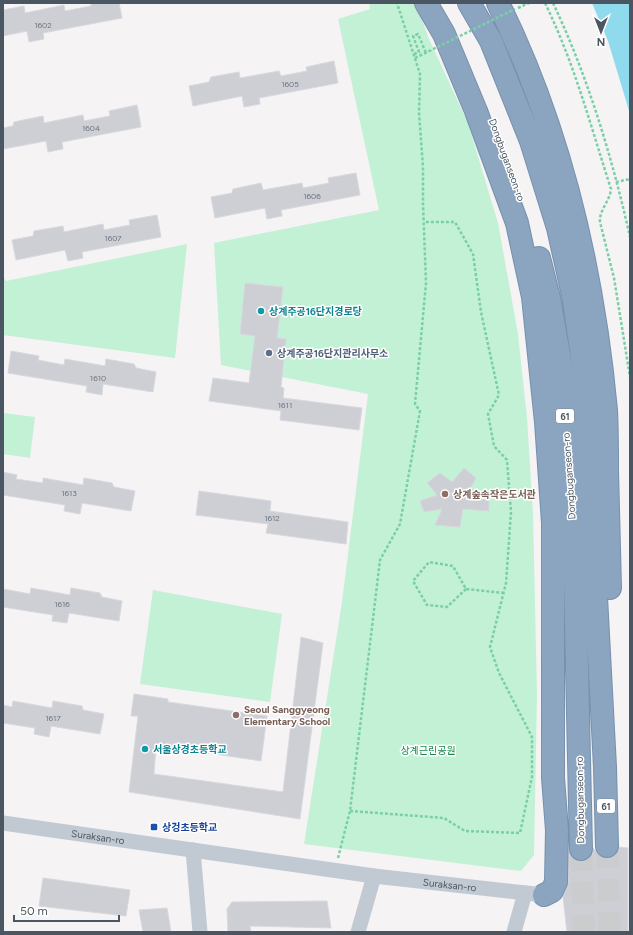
<svg xmlns="http://www.w3.org/2000/svg" width="633" height="935" font-family="Figtree,'Noto Sans KR',sans-serif">
<rect width="100%" height="100%" fill="#f5f3f3"/>
<!-- green -->
<path fill="#c3f1d5" d="M369 3H416L429 39 468 123 498 223 518 334 527 418 533 514 537 695 534 855 521 871 304 844 342 602 368 394 221 365 214 243 379 210 338 19 370 9Z
M187 244 175 358 3 335V277L6 281Z
M3 413 35 417 30 458 3 454Z
M153 590 282 614 270 702 140 684Z"/>
<!-- water -->
<path fill="#90daee" d="M592 3H630V114L608 41Z"/>
<!-- building -->
<path fill="#cdcfd5" stroke="#d7d9de" d="M91 3H119L122 18 43 33 44 39 29 42 27 31 3 36V10L24 6 25 13 64 5 65 11 91 6Z
M334 61 338 83 259 98 260 104 244 107 242 96 193 106 189 86 209 82 211 77 239 72 240 78 279 71 281 76 307 71 306 67Z
M137 105 141 127 62 142 63 149 48 152 46 141 3 149V128L13 126 14 122 43 116 44 123 83 115 84 121 110 116 109 111Z
M356 173 360 195 281 210 282 216 267 219 265 208 215 218 211 197 232 193 233 189 261 183 263 190 302 183 303 188 329 183 328 178Z
M157 215 161 237 82 252 83 258 68 261 65 250 16 260 12 240 33 236 34 231 63 226 64 232 103 224 104 230 130 225 129 220Z
M245 283 283 287 277 338 286 339 281 387 284 388 283 398 362 408 359 430 280 420 281 411 209 401 213 378 249 383 255 336 240 334Z
M11 351 39 356 38 360 64 365 65 359 105 366 106 359 134 364 136 368 156 372 153 392 103 384 102 395 86 392 87 386 8 373Z
M464 468 476 478 465 499 489 500V511L463 509 460 527 435 525 442 509 424 512 420 501 437 495 427 483 440 473 452 482Z
M3 472 17 475 16 479 43 483V478L83 485 84 478 112 483 114 487 135 491 131 511 82 503 80 514 64 511 65 505 3 495Z
M199 491 271 501 270 511 348 522 346 544 266 533 268 524 196 515Z
M31 588 70 595 71 588 100 593 102 597 122 601 119 621 69 613 67 623 52 621 53 615 3 607V589L30 594Z
M301 637 323 643 300 819 129 792 138 716H131L134 694 168 699V702L267 716 261 761 156 745 154 774 283 792Z
M13 701 52 708 53 701 82 706 83 710 104 714 100 734 51 726 49 737 34 734 35 728 3 723V705L12 707Z
M619 847 628 848V932H567L563 897 568 883 569 851 575 860 582 861 588 859 592 855 593 848 601 857 608 858 614 856Z
M43 878 130 890 126 916 39 906Z
M327 901 331 928 250 926 251 932H228L227 909 232 902Z
M167 908 171 932H143L139 910Z"/>
<g fill="none" stroke-linecap="round" stroke-linejoin="round">
<!-- highway-tunnel -->
<path stroke="#caccce" stroke-width="22" stroke-dasharray="22 11" stroke-linecap="butt" d="M607 846 610 932
M581 849 584 932"/>
<defs>
<path id="highway" d="M426 3 444 34 476 111 517 223 533 297 546 422 553 523V778L557 830 556 882 552 891 544 895
M469 3 491 41 531 141 558 228 573 295 584 370 605 767 607 846
M498 3C560 129 593 270 606 410 607 430 607 450 607 470 608 509 609 549 610 588
M539 258 549 298 562 372 575 577 581 849"/>
</defs>
<!-- highway casing -->
<use href="#highway" stroke="#7690ad" stroke-width="24"/>
<!-- path -->
<path stroke="#7ad0a6" stroke-width="2.5" stroke-dasharray="3 2" stroke-linecap="butt" d="M545 3C575 65 590 124 611 189 610 201 599 210 600 222L614 278 630 377
M553 3C588 77 612 157 630 237
M518 8 529 3
M414 54 419 52 413 36 418 34 426 53
M616 182 630 179
M466 589 447 607 427 605 413 581 429 562 453 566 466 589 504 593
M350 811 444 818 465 831 520 833 532 777V737L499 673 490 647 506 583 511 512 507 460 494 446 488 414 499 395 481 312 473 254 455 222H424
M338 858 350 811 380 560 400 524 420 411 415 404 426 283 423 204V167L419 113 420 74 397 3"/>
<!-- minor -->
<g stroke="#c1cad2" stroke-width="15">
<path id="s1" d="M3 823 374 876 544 895"/>
<path d="M193 850 200 932"/>
<path d="M358 932 374 876"/>
<path d="M514 932 525 893"/>
</g>
<!-- highway -->
<use href="#highway" stroke="#8ba5c1" stroke-width="22"/>
<!-- path-bridge -->
<path stroke="#7ad0a6" stroke-width="2.5" stroke-dasharray="3 2" stroke-linecap="butt" d="M415 58 515 9"/>
</g>
<!-- markers -->
<g fill="#0f9aa8" stroke="#fff" stroke-width="1.5">
<circle cx="261" cy="311" r="4"/>
<circle cx="145" cy="749" r="4"/>
</g>
<circle fill="#5c6f8a" stroke="#fff" stroke-width="1.5" cx="269" cy="353" r="4"/>
<g fill="#8d6e63" stroke="#fff" stroke-width="1.5">
<circle cx="445" cy="494" r="4"/>
<circle cx="236" cy="715" r="4"/>
</g>
<rect fill="#1a4fb4" stroke="#fff" stroke-width="1.5" x="150" y="823" width="8" height="8" rx="2"/>
<g text-anchor="middle" dominant-baseline="central" stroke-width="3" stroke-linejoin="round" paint-order="stroke">
<!-- number labels -->
<g font-size="8" fill="#6b747e">
<text x="43" y="25">1602</text>
<text x="290" y="84">1605</text>
<text x="91" y="128">1604</text>
<text x="312" y="196">1606</text>
<text x="113" y="238">1607</text>
<text x="98" y="378">1610</text>
<text x="285" y="405">1611</text>
<text x="69" y="493">1613</text>
<text x="272" y="518">1612</text>
<text x="62" y="604">1616</text>
<text x="53" y="718">1617</text>
</g>
<!-- shield labels -->
<g fill="#fff" stroke="#808990" stroke-width="1">
<rect x="556" y="409" width="18" height="14" rx="3"/>
<rect x="597" y="799" width="18" height="14" rx="3"/>
</g>
<g font-size="9" font-weight="bold" fill="#4a5661">
<text x="565" y="416">61</text>
<text x="606" y="806">61</text>
</g>
<!-- street labels -->
<g font-size="10" fill="#4a5661" stroke="#fff">
<text transform="translate(507 160) rotate(70)">Dongbuganseon-ro</text>
<text transform="translate(569 476) rotate(-94)">Dongbuganseon-ro</text>
<text transform="translate(580 800) rotate(-91)">Dongbuganseon-ro</text>
<text stroke="none"><textPath href="#s1" startOffset="96">Suraksan-ro</textPath></text>
<text stroke="none"><textPath href="#s1" startOffset="451">Suraksan-ro</textPath></text>
</g>
<!-- culture labels -->
<g font-size="10" font-weight="bold" fill="#0d838f" stroke="#fff" text-anchor="start">
<text x="269" y="311">상계주공16단지경로당</text>
<text x="153" y="749">서울상경초등학교</text>
</g>
<!-- service labels -->
<g font-size="10" font-weight="bold" fill="#4e5e75" stroke="#fff" text-anchor="start">
<text x="277" y="353">상계주공16단지관리사무소</text>
</g>
<!-- education labels -->
<g font-size="10" font-weight="bold" fill="#785e54" stroke="#fff" text-anchor="start">
<text x="453" y="494">상계숲속작은도서관</text>
<text x="244" y="709">Seoul Sanggyeong<tspan x="244" dy="12">Elementary School</tspan></text>
</g>
<!-- park labels -->
<g font-size="10" fill="#17864f" stroke="#fff">
<text x="428" y="750">상계근린공원</text>
</g>
<!-- transit labels -->
<g font-size="10" font-weight="bold" fill="#164399" stroke="#fff" text-anchor="start">
<text x="162" y="827">상겅초등학교</text>
</g>
</g>
<!-- border -->
<rect width="633" height="935" fill="none" stroke="#4a5661" stroke-width="8"/>
<!-- north arrow -->
<g transform="translate(601 32) rotate(180)" stroke="#ffffff" stroke-width="3" paint-order="stroke">
<path d="M0-3L7 15L0 10L-7 15Z" fill="#4a5661"/>
<text y="-6" font-size="11" font-weight="bold" text-anchor="middle" fill="#4a5661">N</text>
</g>
<!-- scale -->
<path d="M14 915v6h105v-6" fill="none" stroke="#4a5661" stroke-width="2"/>
<text x="20" y="915" font-size="12" fill="#4a5661" stroke="#ffffff" stroke-width="3" paint-order="stroke">50 m</text>
</svg>
